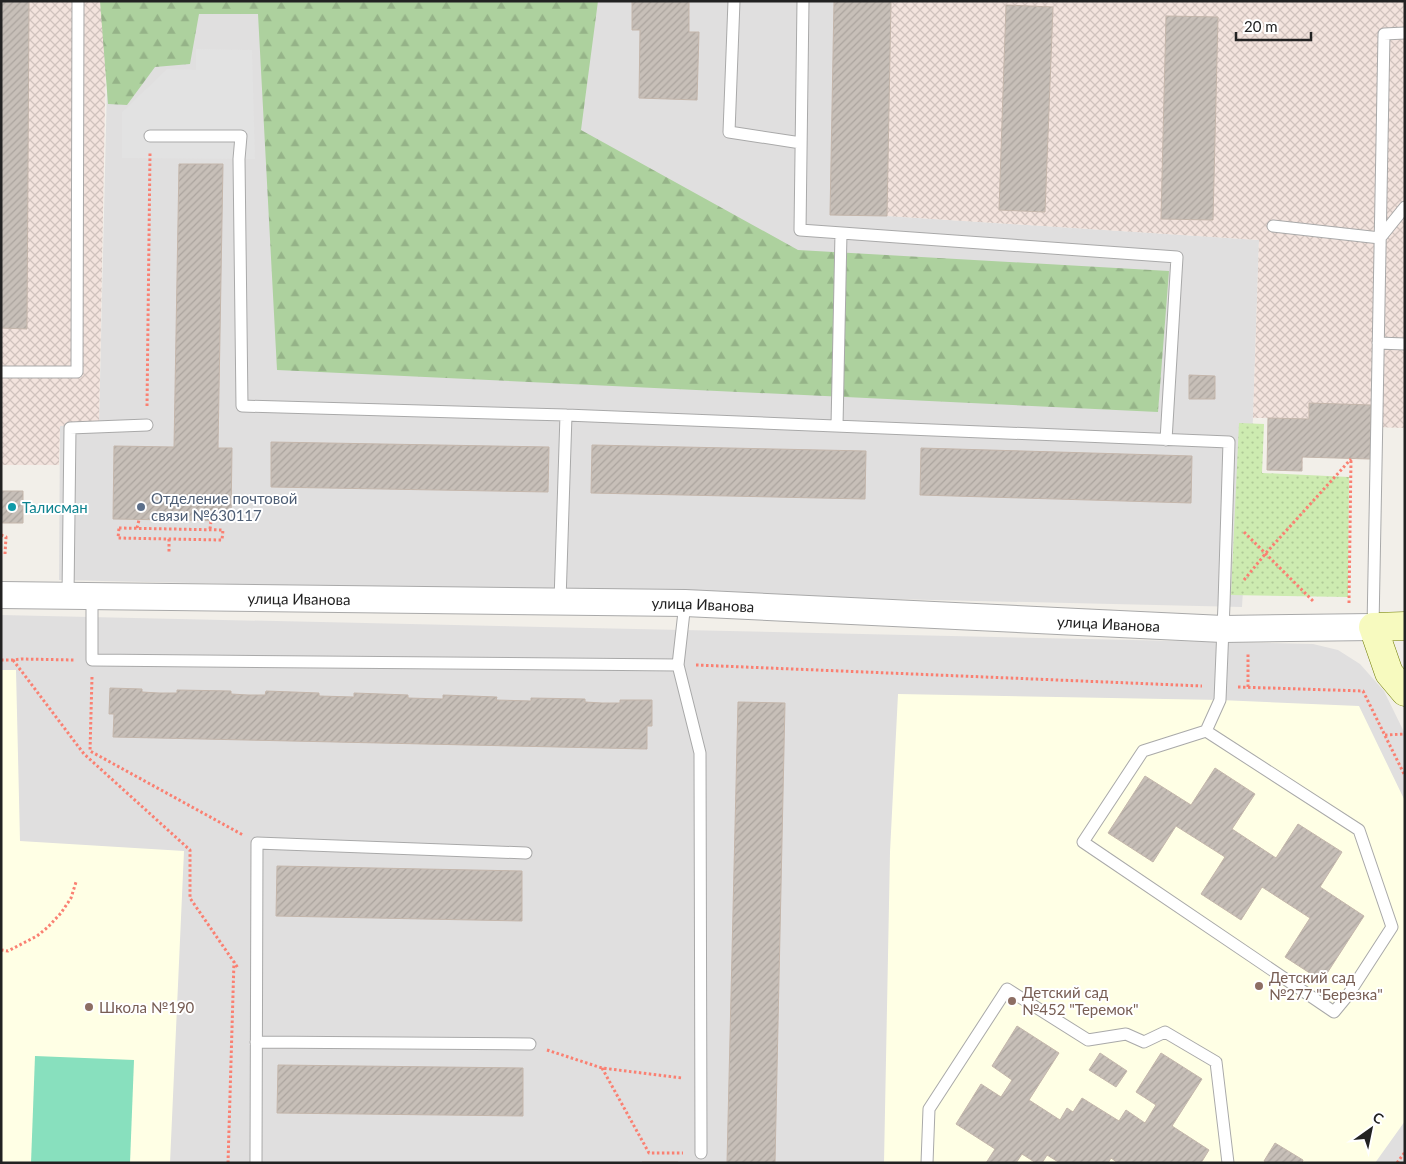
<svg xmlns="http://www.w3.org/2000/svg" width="1406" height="1164" font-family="Lato,sans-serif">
<defs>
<pattern id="military-cross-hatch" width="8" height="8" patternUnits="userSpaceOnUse" patternTransform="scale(1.25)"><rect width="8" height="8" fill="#f3e3dd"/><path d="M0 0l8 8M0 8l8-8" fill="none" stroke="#d0c2bd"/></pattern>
<pattern id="grass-dots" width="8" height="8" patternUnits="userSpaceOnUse" patternTransform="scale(1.25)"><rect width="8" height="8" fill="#cdebb0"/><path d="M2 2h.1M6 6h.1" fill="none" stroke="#b0c997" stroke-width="1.8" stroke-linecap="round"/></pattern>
<pattern id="forest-firs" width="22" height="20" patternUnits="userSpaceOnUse" patternTransform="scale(1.25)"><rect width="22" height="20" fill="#add19e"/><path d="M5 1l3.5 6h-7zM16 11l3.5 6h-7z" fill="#95b388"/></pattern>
<pattern id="building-hatch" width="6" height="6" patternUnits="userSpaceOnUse" patternTransform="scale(1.25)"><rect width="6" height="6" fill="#c7bfb8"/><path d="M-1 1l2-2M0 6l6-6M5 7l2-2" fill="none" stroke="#aba49e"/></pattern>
</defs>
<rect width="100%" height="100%" fill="#f2efe9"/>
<!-- residential -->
<path fill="#e0dfdf" d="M109 1H891L887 216 1259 240 1253 418 1242 607 59 580 60 425 99 424Z
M1 615 1313 644 1338 650 1360 664 1384 691 1405 734V1163H1Z"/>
<!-- education -->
<path fill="#ffffe5" d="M1 670H16L20 841 184 851 170 1163H1Z
M898 694 1220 700 1359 706 1405 801V1121L1375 1163H884L890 852Z"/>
<!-- military -->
<path fill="url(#military-cross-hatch)" d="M1 1H107L99 424 60 426 59 465H1Z
M891 1H1405V428L1371 427 1370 459 1303 457 1302 471 1267 470 1268 418H1253L1259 240 887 216Z"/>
<!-- grass -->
<path fill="url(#grass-dots)" d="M1239 423 1264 424 1262 473 1349 477 1348 597 1231 595Z"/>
<!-- forest -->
<path fill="url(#forest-firs)" d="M100 1H598L581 130 798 250 1169 271 1158 412 277 370 258 14H199L190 64 155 67 127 105 108 104Z"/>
<!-- pitch -->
<path fill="#88e0be" d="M35 1056 134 1060 130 1163H31Z"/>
<!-- parking -->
<path fill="#e2e2e2" d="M196 49 252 50 255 159 122 158V112L167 69 196 70Z"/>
<!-- building -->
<path fill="url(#building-hatch)" stroke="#c4b6ab" d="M1 1H29L27 329 1 328Z
M632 1H689V32H699L697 100 639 98 640 30H632Z
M834 1H891L887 216 830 215Z
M1006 5 1053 7 1045 212 999 210Z
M1166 16 1218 17 1213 220 1161 219Z
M179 164H223L218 448H232L231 521 113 519 114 446 174 447Z
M1189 375 1215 376V399H1189Z
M1309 403 1371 405 1370 459 1302 457V471L1267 470 1268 418 1309 419Z
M271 442 549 447 548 492 271 487Z
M592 445 866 451 865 499 591 493Z
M921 448 1192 456 1191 503 920 495Z
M1 491H23V523H1Z
M110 688 142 689V692L159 693H177V690L231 691V694L248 695H265L266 691 319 693V696L354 697V693L408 695V698L443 699V695L497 697 496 700 531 701V698L585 699V702L602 703H620V700H652V726H647V749L113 737 114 714H109Z
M738 702 785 703 775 1163H727Z
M1215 768 1255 794 1232 829 1276 858 1298 824 1342 852 1320 887 1364 916 1322 981 1285 957 1310 918 1262 887 1241 920 1201 894 1225 857 1176 826 1153 862 1108 833 1145 776 1191 805Z
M277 866 522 871V921L276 916Z
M1017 1026 1059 1053 1029 1100 1060 1120 1067 1108 1073 1112 1082 1098 1119 1121 1126 1110 1145 1123 1156 1105 1136 1092 1161 1053 1202 1079 1172 1126 1209 1150 1201 1163H1118L1111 1158 1108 1163H1060L1047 1155 1042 1163H1036L1022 1154 1016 1163H986L995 1149 956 1124 981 1084 1001 1097 1012 1080 992 1066Z
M1100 1053 1127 1071 1116 1087 1089 1070Z
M278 1065 523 1068V1116L277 1113Z
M1275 1143 1303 1160 1302 1163H1268L1264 1161Z
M642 1162H678V1163H642Z"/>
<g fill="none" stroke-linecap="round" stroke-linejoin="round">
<defs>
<path id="service" d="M734 1 729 132 801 143
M803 1 800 230 1177 257 1166 440
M150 136H241L239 159 242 406 566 415 1229 442 1224 604 1220 700 1206 731
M1273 226 1380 238 1405 207
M1378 343 1405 344
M1 372H77L78 1
M837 426 841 233
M68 596 70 428 147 425
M92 596V660L678 665
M560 601 566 415
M685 603 678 665 700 753 701 1153
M1373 627 1384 34 1405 33
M1206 731 1359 830 1392 927 1348 995 1334 1012 1083 842 1143 751Z
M256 1042 530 1044
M256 1163 257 843 526 853
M927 1163 929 1109 1007 989 1088 1040 1126 1034 1144 1042 1165 1032 1216 1062 1228 1163"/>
<g id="tertiary">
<path id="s1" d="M1 595 685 603 1223 629 1373 627"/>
</g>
<path id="secondary" d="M1405 626 1373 627 1389 673 1405 692"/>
</defs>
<!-- service casing -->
<use href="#service" stroke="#a9a9a9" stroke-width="13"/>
<!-- tertiary casing -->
<use href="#tertiary" stroke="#a9a9a9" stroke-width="28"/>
<!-- secondary casing -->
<use href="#secondary" stroke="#707d05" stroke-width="29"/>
<!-- path -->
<path stroke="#fa8072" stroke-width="3" stroke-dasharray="2.5 2.5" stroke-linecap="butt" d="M147 406 150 153
M119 528 223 530 222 540 118 538Z
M137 528 139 520
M210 529 211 521
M1244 532 1314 602
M1 535 6 537 5 554
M169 539V554
M1244 580 1266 553 1351 459
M1349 603 1351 459
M1 660H13L21 659 75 660
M13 660 84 754 190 850V898L238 968
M696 665 1202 686
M92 677 90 751 243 835
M1238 687 1363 691 1405 776
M1248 687V654
M1385 735 1405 734
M1 950 8 951 37 936 48 927 61 913 71 898 76 882
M547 1050 602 1068 682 1078
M602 1068 649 1153H683
M228 1163 234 961
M1397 1163 1405 1152"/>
<!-- service -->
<use href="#service" stroke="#fff" stroke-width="11"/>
<!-- tertiary -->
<use href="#tertiary" stroke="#fff" stroke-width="26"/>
<!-- secondary -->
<use href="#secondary" stroke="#f7fabf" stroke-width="28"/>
</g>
<!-- markers -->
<circle fill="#0f9aa8" stroke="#fff" stroke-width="2" cx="12" cy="507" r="5"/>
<circle fill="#5c6f8a" stroke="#fff" stroke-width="2" cx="141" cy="507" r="5"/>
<g fill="#8d6e63" stroke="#fff" stroke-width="2">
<circle cx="1259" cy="986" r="5"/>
<circle cx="1012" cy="1001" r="5"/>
<circle cx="89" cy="1007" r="5"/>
</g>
<g text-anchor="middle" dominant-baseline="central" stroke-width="4" stroke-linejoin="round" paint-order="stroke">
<!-- service labels -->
<g font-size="15" fill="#4e5e75" stroke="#fff" text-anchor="start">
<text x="151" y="498">Отделение почтовой<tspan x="151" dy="17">связи №630117</tspan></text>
</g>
<!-- culture labels -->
<g font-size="15" fill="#0d838f" stroke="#fff" text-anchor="start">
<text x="22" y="507">Талисман</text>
</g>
<!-- street labels -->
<g font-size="15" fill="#222" stroke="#fff">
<text stroke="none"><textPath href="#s1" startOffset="298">улица Иванова</textPath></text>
<text stroke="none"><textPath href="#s1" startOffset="702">улица Иванова</textPath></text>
<text stroke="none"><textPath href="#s1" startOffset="1108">улица Иванова</textPath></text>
</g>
<!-- education labels -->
<g font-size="15" fill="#785e54" stroke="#fff" text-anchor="start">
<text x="1269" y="977">Детский сад<tspan x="1269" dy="17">№277 "Березка"</tspan></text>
<text x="1022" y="992">Детский сад<tspan x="1022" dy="17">№452 "Теремок"</tspan></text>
<text x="99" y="1007">Школа №190</text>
</g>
</g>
<!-- border -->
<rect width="1406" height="1164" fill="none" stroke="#222222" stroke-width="5"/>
<!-- north arrow -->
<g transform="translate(1371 1129) rotate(33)" stroke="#ffffff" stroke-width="4" paint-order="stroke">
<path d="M0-4L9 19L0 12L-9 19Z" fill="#222222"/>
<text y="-8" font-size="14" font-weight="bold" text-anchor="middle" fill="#222222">С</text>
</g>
<!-- scale -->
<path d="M1236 32v8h75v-8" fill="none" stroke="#222222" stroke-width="2.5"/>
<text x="1244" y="32" font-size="15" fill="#222222" stroke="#ffffff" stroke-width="4" paint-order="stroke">20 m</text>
</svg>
